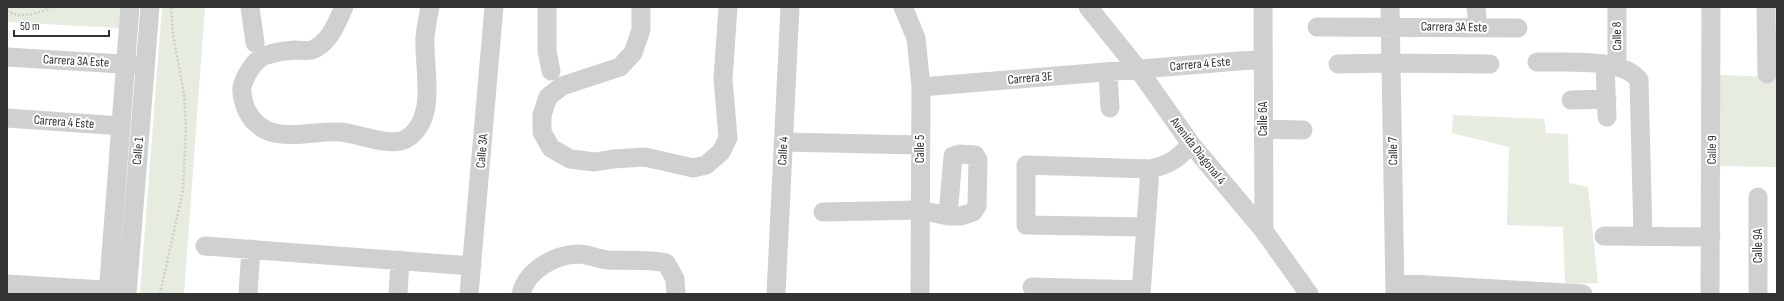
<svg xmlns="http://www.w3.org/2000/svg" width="1784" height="301" font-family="'Sofia Sans Condensed',sans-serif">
<rect width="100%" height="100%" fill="#fff"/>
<!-- green -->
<path fill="#e6ecdf" d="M7 7H121L120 28 7 22Z
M162 7H205L184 294H140Z
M1718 75 1777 77V167L1716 166Z
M1453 115 1544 119 1546 133 1568 134 1569 183 1588 187 1598 283 1565 284 1563 227 1507 225 1509 147 1452 133Z"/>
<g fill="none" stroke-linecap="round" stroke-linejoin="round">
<!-- path -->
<path stroke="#cdcdcd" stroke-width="2.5" stroke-dasharray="2 2" stroke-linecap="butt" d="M7 11C21 19 38 14 51 7
M160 294 183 190 186 127 184 94 173 34 171 7"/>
<!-- minor -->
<path stroke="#d0d0d0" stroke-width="19" d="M250 7 255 43
M344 7C337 22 330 43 312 50 307 51 300 50 294 50 284 51 271 52 262 57 253 62 244 78 242 87 241 93 244 105 247 111 266 148 308 130 340 132 357 133 390 148 406 139 439 119 423 68 425 37 426 27 428 17 430 7
M547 7V51L551 71
M641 7V30L633 53 620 67 562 86 548 97 542 115V132L551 148 570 159 595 162 613 159 645 157 693 168 706 165 721 152 728 138 723 79 728 7
M903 7 916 38 921 87 920 294
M1088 7 1138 69 1191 144 1264 231 1309 294
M1263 7 1264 231
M1390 7 1395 294
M1476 7 1477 18
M1617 7V65
M1766 7 1767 74
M1317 27 1518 28
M7 57 138 65
M1537 62C1564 63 1622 57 1639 80L1643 236
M1338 64 1391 63 1490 64
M1605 64 1607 117
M1108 72 1110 108
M921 87 1263 59
M1571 100 1607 99
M7 118 121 126
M1263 129 1303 130
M783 142 920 145
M823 212 920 210 948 216H961L973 212 977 206 978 160 975 155 959 154 953 156 948 216
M1145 227 1026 225V165L1150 169
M1604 236 1711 237
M205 246 472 266
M1395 283 1583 294
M7 284 119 291
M1032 287 1141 290
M108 294 130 7
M127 294 150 7
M248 294 251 249
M398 294 400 260
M469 294 494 7
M521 294C527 270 554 255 578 254 588 254 598 259 608 260 628 261 647 259 666 263L675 279 676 294
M776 294 790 7
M1141 294 1150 169C1169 165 1179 158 1191 144
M1710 294 1711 7
M1758 294V197"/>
</g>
<g text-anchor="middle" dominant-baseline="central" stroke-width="4" stroke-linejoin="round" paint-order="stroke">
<!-- street labels -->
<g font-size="13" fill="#333" stroke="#fff">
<text transform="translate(1454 27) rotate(1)">Carrera 3A Este</text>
<text transform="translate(1617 36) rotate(-91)">Calle 8</text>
<text transform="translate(76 61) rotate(3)">Carrera 3A Este</text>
<text transform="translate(1200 64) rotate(-5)">Carrera 4 Este</text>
<text transform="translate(1030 78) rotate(-5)">Carrera 3E</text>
<text transform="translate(1263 119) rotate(-90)">Calle 6A</text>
<text transform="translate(64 122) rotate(4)">Carrera 4 Este</text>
<text transform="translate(920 149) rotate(-90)">Calle 5</text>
<text transform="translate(1712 150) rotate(-89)">Calle 9</text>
<text transform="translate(138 151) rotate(-85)">Calle 1</text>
<text transform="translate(482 151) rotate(-85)">Calle 3A</text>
<text transform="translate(783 151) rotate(-87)">Calle 4</text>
<text transform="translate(1198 151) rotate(52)">Avenida Diagonal 4</text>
<text transform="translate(1393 151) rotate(-91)">Calle 7</text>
<text transform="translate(1758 246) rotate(-90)">Calle 9A</text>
</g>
</g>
<!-- border -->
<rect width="1784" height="301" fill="none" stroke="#333333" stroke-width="16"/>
<!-- scale -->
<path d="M14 30v6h95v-6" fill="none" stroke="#333333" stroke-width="2"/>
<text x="20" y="30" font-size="12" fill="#333333" stroke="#ffffff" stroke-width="3" paint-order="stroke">50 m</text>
</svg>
